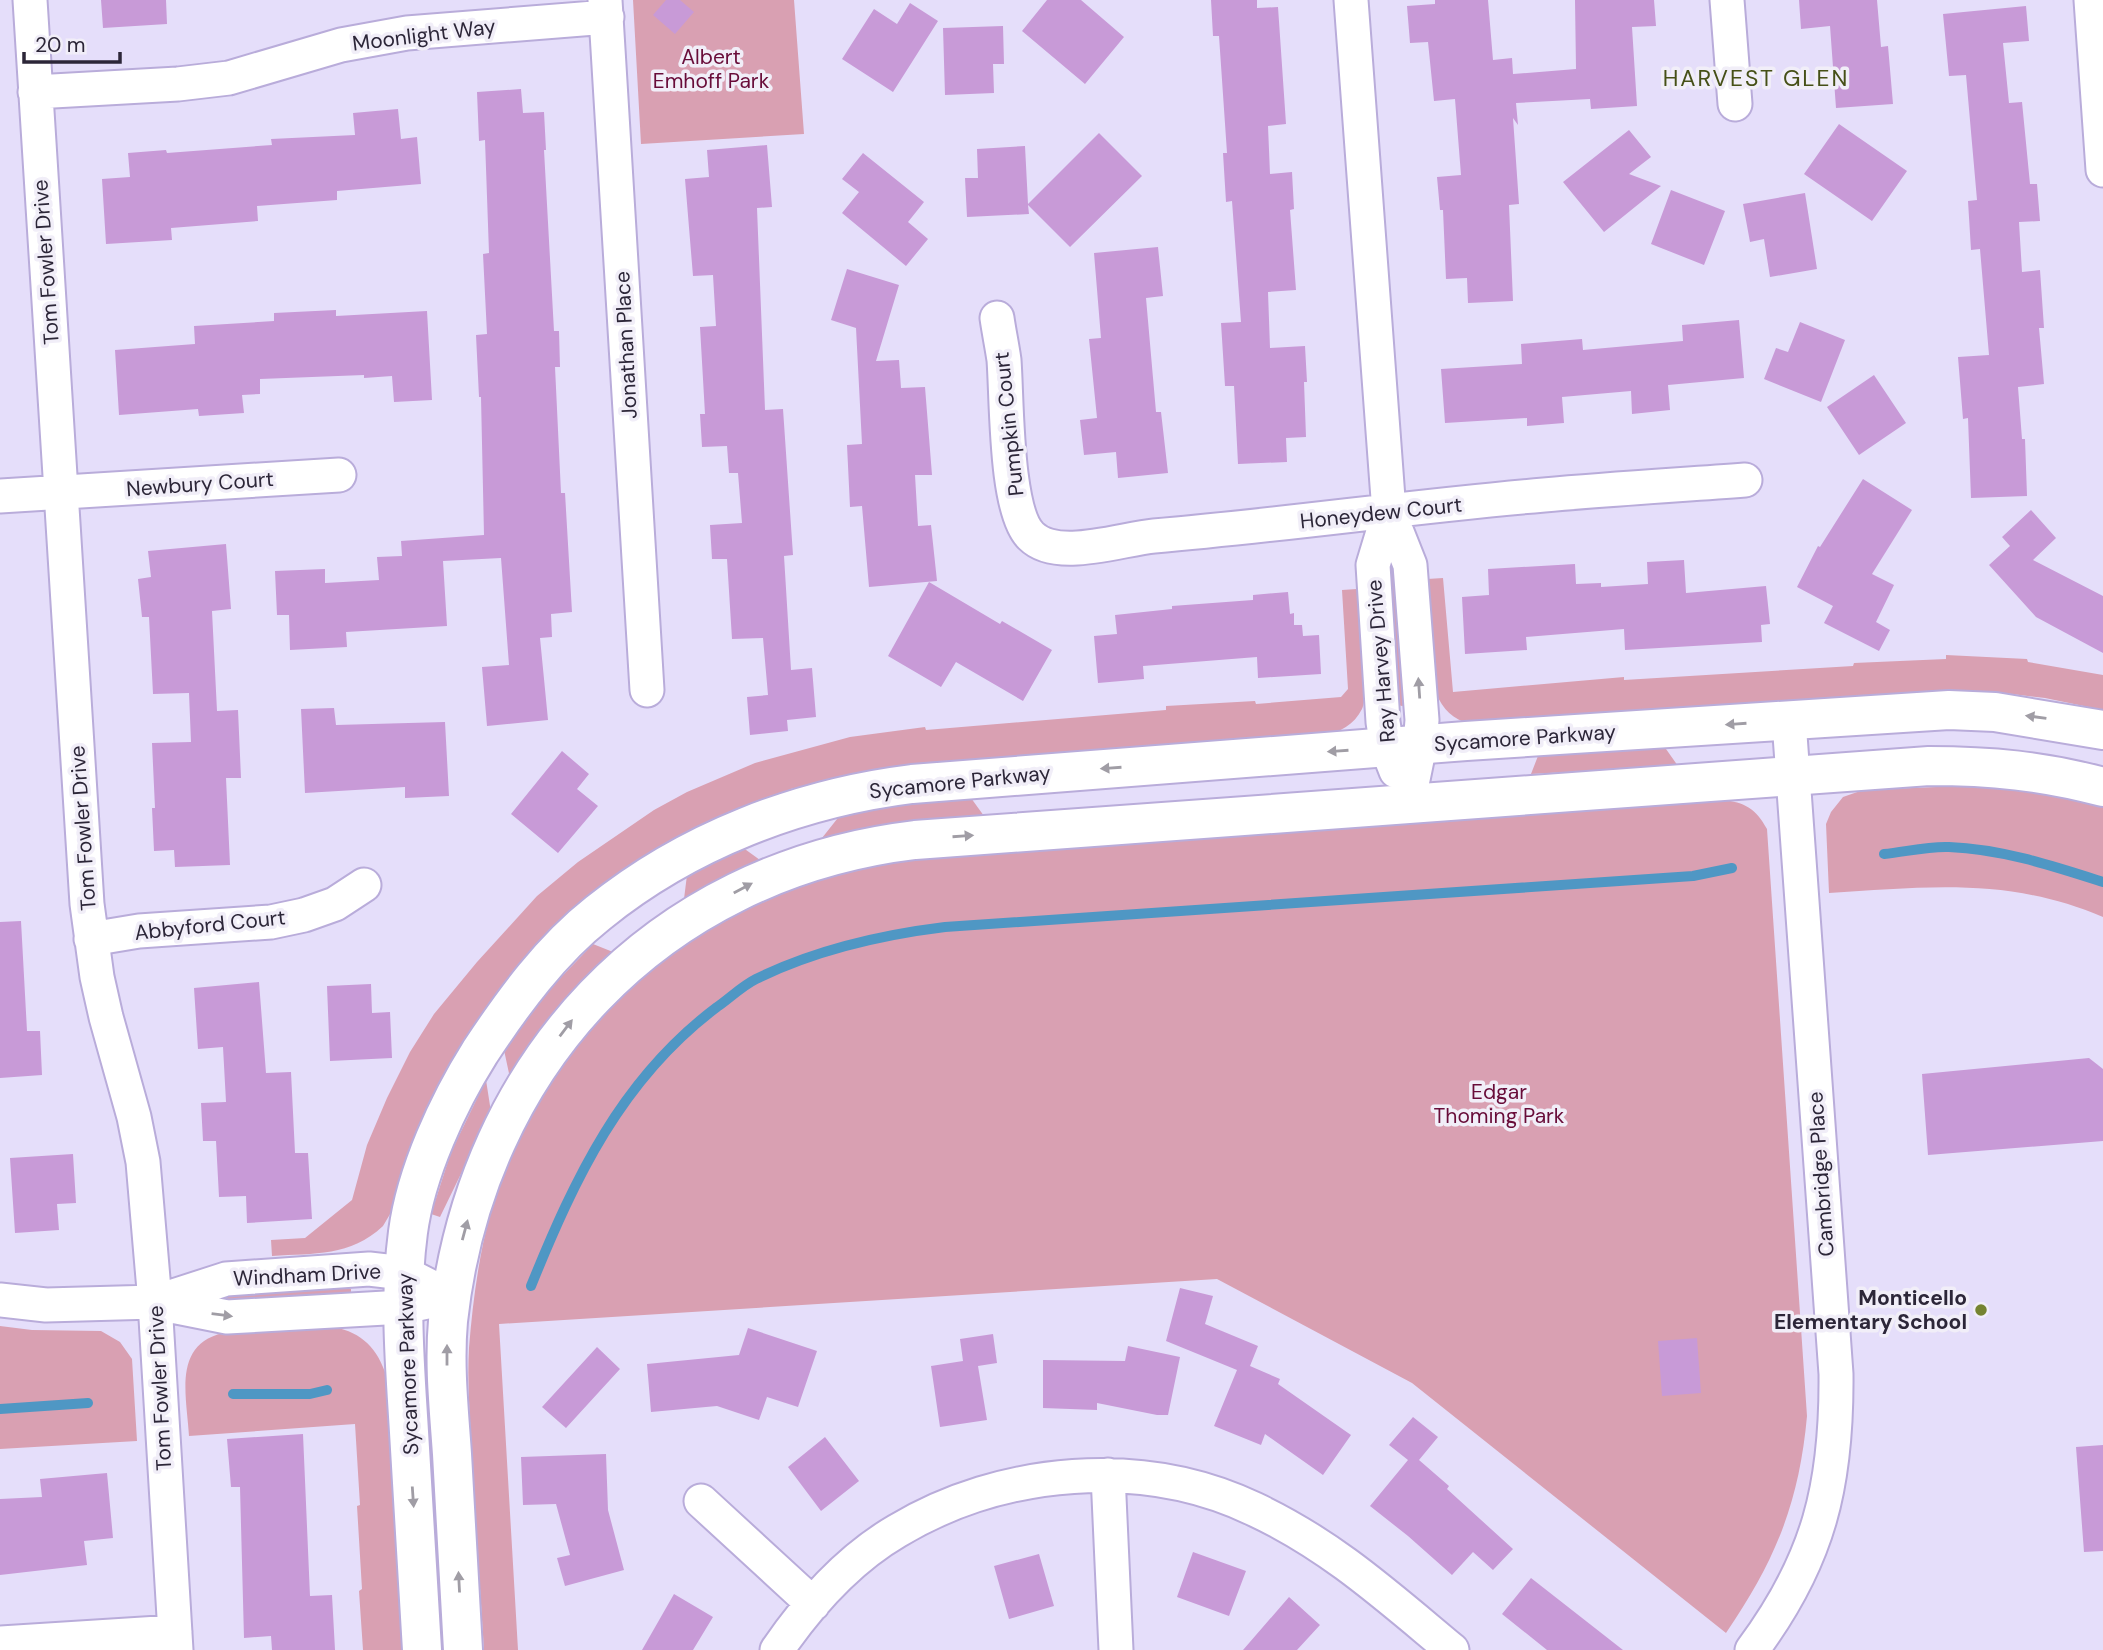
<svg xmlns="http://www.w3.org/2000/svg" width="2103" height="1650" font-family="'DM Sans',sans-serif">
<rect width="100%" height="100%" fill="#e5defa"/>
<!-- green -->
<path fill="#d9a0b2" d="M633 0H794L804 134 641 144Z
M1392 562 1395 564 1405 705 1402 706 1398 705 1388 564Z
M1443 578 1453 692 1624 677V680L1853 666 1854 663 1946 659V655L2027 659 2028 662 2103 675V710L2045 698 1995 692 1941 691 1470 724C1453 719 1443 710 1436 693L1427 579Z
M1357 589C1359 612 1370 692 1362 709 1354 725 1340 732 1323 736L914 764 845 776 791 789 649 855 602 885 569 913 383 1226C350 1257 315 1253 272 1256L271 1240 305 1238 352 1200 367 1145 387 1098 410 1052 434 1014 477 962 537 896 578 862 654 810 687 792 755 763 850 737 925 727 926 730 1166 710V706L1255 701 1256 704 1341 697 1348 689 1342 590Z
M1635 749H1666L1678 766 1531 774 1538 756Z
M1985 785 2041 791 2103 806V917C2010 877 1927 887 1829 893L1826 824 1831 812 1843 797 1863 790Z
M971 798 984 816 905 822 822 838 841 814 875 806Z
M1722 800C1745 802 1756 809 1767 829L1807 1416C1799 1504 1775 1561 1726 1633L1412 1383 1217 1279 499 1324 518 1650H484C480 1585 475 1520 472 1454 470 1419 467 1384 469 1348 474 1285 484 1216 510 1157 565 1032 670 933 799 885 845 868 895 862 944 856Z
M742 847 760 860 721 878 684 899 687 875Z
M593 944 613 952C573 991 540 1031 510 1078L504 1050 541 998Z
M486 1080 491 1112 440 1217 431 1214 451 1152Z
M344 1287 351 1289V1293L226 1302 224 1298 226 1294Z
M0 1326 32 1330 101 1331 120 1342 132 1359 137 1441 0 1449Z
M329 1326C358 1331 375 1344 385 1372L402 1650H363L359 1591 362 1589 357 1506 360 1505 355 1424 189 1436C187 1397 172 1345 223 1333Z"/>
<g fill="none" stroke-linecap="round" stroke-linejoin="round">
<!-- stream -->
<path stroke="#4f97c4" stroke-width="10" d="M1884 854C1905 852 1928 846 1949 847 2002 849 2053 866 2103 882
M531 1286C575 1178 621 1079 717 1007 730 998 742 986 756 979 815 950 880 935 945 927L1693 876 1732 868
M233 1394H310L327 1390
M0 1409 88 1403"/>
</g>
<!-- building -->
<path fill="#c89ad7" d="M101 0H166L167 24 103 28Z
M666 0H680L694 12 675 34 653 15Z
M1047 0H1081L1124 37 1085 84 1022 31Z
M1211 0H1257V8L1278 7 1286 124 1268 126 1270 174 1292 172 1294 209 1290 210 1296 290 1268 292 1270 348 1305 346 1307 382H1304L1306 437 1286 438 1287 462 1238 464 1234 386H1225L1221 323 1241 322 1232 201 1226 202 1223 153H1227L1219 36H1213Z
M1435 0H1488L1493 60 1512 58 1513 74 1576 69 1575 0H1654L1656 26 1632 27 1637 106 1591 109 1590 99 1516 103 1518 125 1513 118 1519 204 1509 205 1513 301 1468 303 1467 278 1446 279 1443 210H1440L1437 177 1461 175 1455 99 1434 101 1428 42 1410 43 1407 6 1435 4Z
M1799 0H1877L1881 47 1888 46 1893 104 1836 108 1830 26 1801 29Z
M910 3 938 21 893 92 842 59 874 9 897 24Z
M2026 6 2029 41 2003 43 2009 103 2022 102 2030 184H2037L2040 221 2019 222 2022 272 2040 270 2044 328H2039L2044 384 2018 387 2022 439H2025L2027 496 1971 498 1968 418 1963 419 1958 357 1989 355 1980 249 1971 250 1968 201 1977 200 1966 75 1949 76 1943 14Z
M1003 26 1004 64H993L994 93 945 95 943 28Z
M521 89 523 113 544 112 546 150H544L554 331H559L560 367H555L561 493H565L572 612 551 614 552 637 540 638 548 720 487 726 482 667 509 665 501 558 443 561 447 626 346 632 347 647 290 650 289 615H277L275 571 325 569V583L379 580 377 557 402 556 401 541 484 535 481 397H479L476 335 487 334 483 254 489 253 485 140 479 141 477 92Z
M398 109 401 139 417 137 421 184 337 191V200L257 206 258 221 171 228 172 240 106 244 102 179 130 177 128 153 166 150 167 153 272 145 271 139 355 135 353 113Z
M1839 124 1907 171 1872 221 1804 174Z
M1629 130 1651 157 1629 174 1661 186 1604 232 1563 182Z
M1099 133 1142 176 1070 247 1028 205 1029 214 967 217 965 178H978L977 149 1025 146 1028 204Z
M767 145 772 207 757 208 765 410 783 409 793 555 784 556 791 670 812 668 816 717 787 720 788 731 750 735 747 697 768 695 763 638 732 639 727 559H712L710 525 742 523 738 473H729L727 446 702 447 700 414H705L700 327 716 326 713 275 693 276 685 179 709 177 707 150Z
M863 153 924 202 908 222 928 239 906 266 842 213 859 192 842 179Z
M1671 190 1725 211 1704 265 1651 244Z
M1805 193 1817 269 1770 277 1764 239 1750 242 1743 204Z
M1158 247 1163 296 1146 298 1156 412H1161L1168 473 1118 478 1116 452 1084 455 1080 420 1097 418 1089 339 1101 338 1094 253Z
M847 269 899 285 876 361 899 360 901 388 925 387 932 475H915L918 526 931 525 937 581 869 587 862 506 850 507 847 445 862 444 856 328 831 320Z
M336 310V316L427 311 432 400 394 402 392 376 364 378V375L260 379V394L242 395 244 413 199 416 198 409 119 415 115 350 195 344 194 326 274 321V313Z
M1739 320 1744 378 1668 385 1670 410 1632 414 1631 391 1562 397 1564 423 1527 426V418L1445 423 1441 369 1522 364 1521 344 1582 339 1583 350 1683 341 1682 325Z
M1800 322 1845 340 1821 402 1764 379 1776 348 1788 352Z
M1874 375 1906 423 1859 455 1827 407Z
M1863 479 1912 510 1872 574 1894 585 1876 622 1890 630 1879 651 1824 623 1833 606 1797 587 1818 546 1820 547Z
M2031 510 2056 538 2033 560 2103 596V653L2036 617 1989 565 2010 546 2002 537Z
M226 544 231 609 212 611 217 711 238 710 241 778H226L230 865 175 867 174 850 154 851 152 808H155L152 743 191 742 189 693 153 694 149 617H142L138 579 151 577 148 551Z
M1684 560 1686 593 1766 586 1770 624 1761 625 1762 642 1625 650 1624 629 1526 637 1527 650 1465 654 1462 597 1489 595 1488 569 1575 564 1576 584 1601 583V587L1648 584 1647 562Z
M929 582 1000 624 1002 621 1052 650 1023 701 956 662 941 687 888 656Z
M1288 592 1290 614 1294 613V625H1302L1303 636 1319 635 1321 674 1258 678 1257 657 1143 666 1144 679 1098 683 1094 636 1117 634 1115 615 1172 609V606L1253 600V595Z
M334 708 336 725 445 722 449 796 405 798V787L305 793 301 709Z
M562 751 589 774 577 789 598 806 558 853 511 814Z
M21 921 27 1031H40L42 1075 0 1078V922Z
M259 982 266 1073 291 1072 295 1153H308L312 1219 247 1223 246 1196 219 1197 216 1141H203L201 1103 226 1102 223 1047 198 1049 194 988Z
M371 984 372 1013 390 1012 392 1058 330 1061 327 986Z
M2089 1058 2103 1069V1141L1928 1155 1922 1074Z
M73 1154 76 1203 57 1204 59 1230 15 1233 10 1158Z
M1180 1288 1213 1296 1205 1324 1258 1346 1250 1366 1280 1379 1278 1384 1351 1435 1323 1475 1265 1434 1261 1445 1214 1426 1237 1370 1166 1341Z
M748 1328 817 1351 798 1407 767 1397 759 1420 717 1406 651 1412 647 1364 739 1355Z
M993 1334 997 1363 978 1366 987 1420 940 1427 931 1366 963 1361 960 1339Z
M1697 1338 1701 1393 1662 1396 1658 1341Z
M1128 1346 1180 1357 1168 1415H1157L1097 1403V1410L1043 1408V1360L1125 1361Z
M597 1347 620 1369 566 1428 542 1407Z
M1413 1417 1438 1437 1419 1460 1449 1486 1447 1489 1513 1549 1493 1570 1473 1552 1452 1575 1408 1536 1370 1506 1408 1460 1389 1445Z
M303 1434 310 1596 332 1595 335 1650H272L271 1636 244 1638 240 1487H231L227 1439Z
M825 1437 859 1481 821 1511 788 1467Z
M2103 1445V1551L2084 1552 2076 1447Z
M606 1454 608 1510 624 1570 565 1586 557 1558 570 1555 556 1504 523 1505 521 1457Z
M107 1473 113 1538 84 1541 87 1565 0 1575V1499L42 1497 40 1479Z
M1193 1552 1246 1571 1229 1616 1177 1597Z
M1039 1554 1054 1606 1009 1619 994 1566Z
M1531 1578 1623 1650H1547L1502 1614Z
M674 1594 713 1617 693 1650H642Z
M1289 1597 1320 1625 1297 1650H1243Z"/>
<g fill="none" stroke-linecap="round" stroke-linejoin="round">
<defs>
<path id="street" d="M30 0 87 904 97 977 106 1017 134 1117 143 1162 155 1302 176 1650
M605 0 647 690
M1351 0 1389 512 1410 565 1422 720 1420 745 1408 804
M1727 0 1735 104
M2091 0 2103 170
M35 92 178 84 229 78 341 45 407 33 607 17
M997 318C999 332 1002 346 1004 360 1007 399 1005 511 1031 536 1057 562 1121 539 1154 536 1284 525 1414 506 1544 495 1611 489 1678 485 1745 480
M0 496 339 475
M1389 512 1373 565 1383 722 1387 748 1396 771
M91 939 139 931 271 922 304 915 335 904 364 885
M0 1300 46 1305 155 1302 226 1279 369 1269 404 1273 451 1297
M157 1303 227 1317 403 1307 427 1302
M1108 1475 1116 1650
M701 1501 813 1604
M0 1643 175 1632
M777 1650C808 1605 849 1559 897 1531 1002 1468 1143 1456 1254 1509 1331 1545 1387 1596 1452 1650
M1752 1650C1819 1560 1837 1485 1836 1374L1789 721"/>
<path id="secondary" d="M422 1650C418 1577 413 1505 409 1432 405 1366 399 1299 408 1232 416 1172 448 1103 480 1052 513 1002 551 950 598 913 687 841 799 798 912 784L1466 741 1949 710 1995 712 2103 730
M463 1650C459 1585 456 1519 452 1454 449 1410 444 1365 448 1321 476 1064 656 871 915 840L1929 766C1990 766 2044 771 2103 787"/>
</defs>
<!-- street casing -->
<use href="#street" stroke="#b9acda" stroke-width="37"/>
<!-- secondary casing -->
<use href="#secondary" stroke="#b9acda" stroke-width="42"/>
<!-- street -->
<use href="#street" stroke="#fff" stroke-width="33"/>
<!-- secondary -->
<use href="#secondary" stroke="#fff" stroke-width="38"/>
</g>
<!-- one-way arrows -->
<defs><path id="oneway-solid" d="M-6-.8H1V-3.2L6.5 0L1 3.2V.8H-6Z" transform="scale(1.75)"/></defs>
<g fill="#a09da5">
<use href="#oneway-solid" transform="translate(1419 688) rotate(-94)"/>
<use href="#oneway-solid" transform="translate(2036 717) rotate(-172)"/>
<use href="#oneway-solid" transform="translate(1736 724) rotate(176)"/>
<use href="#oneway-solid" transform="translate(1338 751) rotate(176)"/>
<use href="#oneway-solid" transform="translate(1111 768) rotate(176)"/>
<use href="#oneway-solid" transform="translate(963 836) rotate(-4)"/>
<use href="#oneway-solid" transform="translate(743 888) rotate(-28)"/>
<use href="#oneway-solid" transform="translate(566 1028) rotate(-53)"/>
<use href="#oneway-solid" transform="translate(465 1230) rotate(-75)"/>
<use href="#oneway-solid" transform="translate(222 1315) rotate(7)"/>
<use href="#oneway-solid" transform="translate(447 1355) rotate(-90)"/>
<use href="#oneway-solid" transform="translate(413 1497) rotate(86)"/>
<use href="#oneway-solid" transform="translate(459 1582) rotate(-93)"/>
</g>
<!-- markers -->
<circle fill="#758331" stroke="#f1eef8" stroke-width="2.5" cx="1981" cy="1310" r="7"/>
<g text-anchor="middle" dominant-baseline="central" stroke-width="7" stroke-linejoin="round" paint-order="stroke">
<!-- street labels -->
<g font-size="21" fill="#2c2638" stroke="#f1eef8">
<text transform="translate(424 35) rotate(-7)">Moonlight Way</text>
<text transform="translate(46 262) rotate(-94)">Tom Fowler Drive</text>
<text transform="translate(626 345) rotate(-93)">Jonathan Place</text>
<text transform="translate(1009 424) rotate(-96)">Pumpkin Court</text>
<text transform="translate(200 484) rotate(-4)">Newbury Court</text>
<text transform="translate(1381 513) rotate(-6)">Honeydew Court</text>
<text transform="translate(1381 661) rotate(-95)">Ray Harvey Drive</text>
<text transform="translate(1525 738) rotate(-4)">Sycamore Parkway</text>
<text transform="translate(960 782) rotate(-6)">Sycamore Parkway</text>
<text transform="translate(83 828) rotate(-94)">Tom Fowler Drive</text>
<text transform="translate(210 925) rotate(-6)">Abbyford Court</text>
<text transform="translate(1821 1174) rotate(-94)">Cambridge Place</text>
<text transform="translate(307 1275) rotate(-3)">Windham Drive</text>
<text transform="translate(408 1364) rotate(-92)">Sycamore Parkway</text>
<text transform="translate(160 1388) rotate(-93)">Tom Fowler Drive</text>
</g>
<!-- park labels -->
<g font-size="21" fill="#680c39" stroke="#f1eef8">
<text x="711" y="57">Albert<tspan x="711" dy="24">Emhoff Park</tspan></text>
<text x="1499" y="1092">Edgar<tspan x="1499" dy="24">Thoming Park</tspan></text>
</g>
<!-- poi labels -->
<g font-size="21" font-weight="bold" fill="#2c2638" stroke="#f1eef8" text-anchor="end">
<text x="1967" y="1298">Monticello<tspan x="1967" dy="24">Elementary School</tspan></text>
</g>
<!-- neighbourhood labels -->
<g font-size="23" letter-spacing="2" fill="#465017" stroke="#f1eef8">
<text x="1756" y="78">HARVEST GLEN</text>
</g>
</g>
<!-- scale -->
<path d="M24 52v10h96v-10" fill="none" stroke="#2c2638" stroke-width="3.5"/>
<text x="35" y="52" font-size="21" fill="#2c2638" stroke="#f1eef8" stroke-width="5" paint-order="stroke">20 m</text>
</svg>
